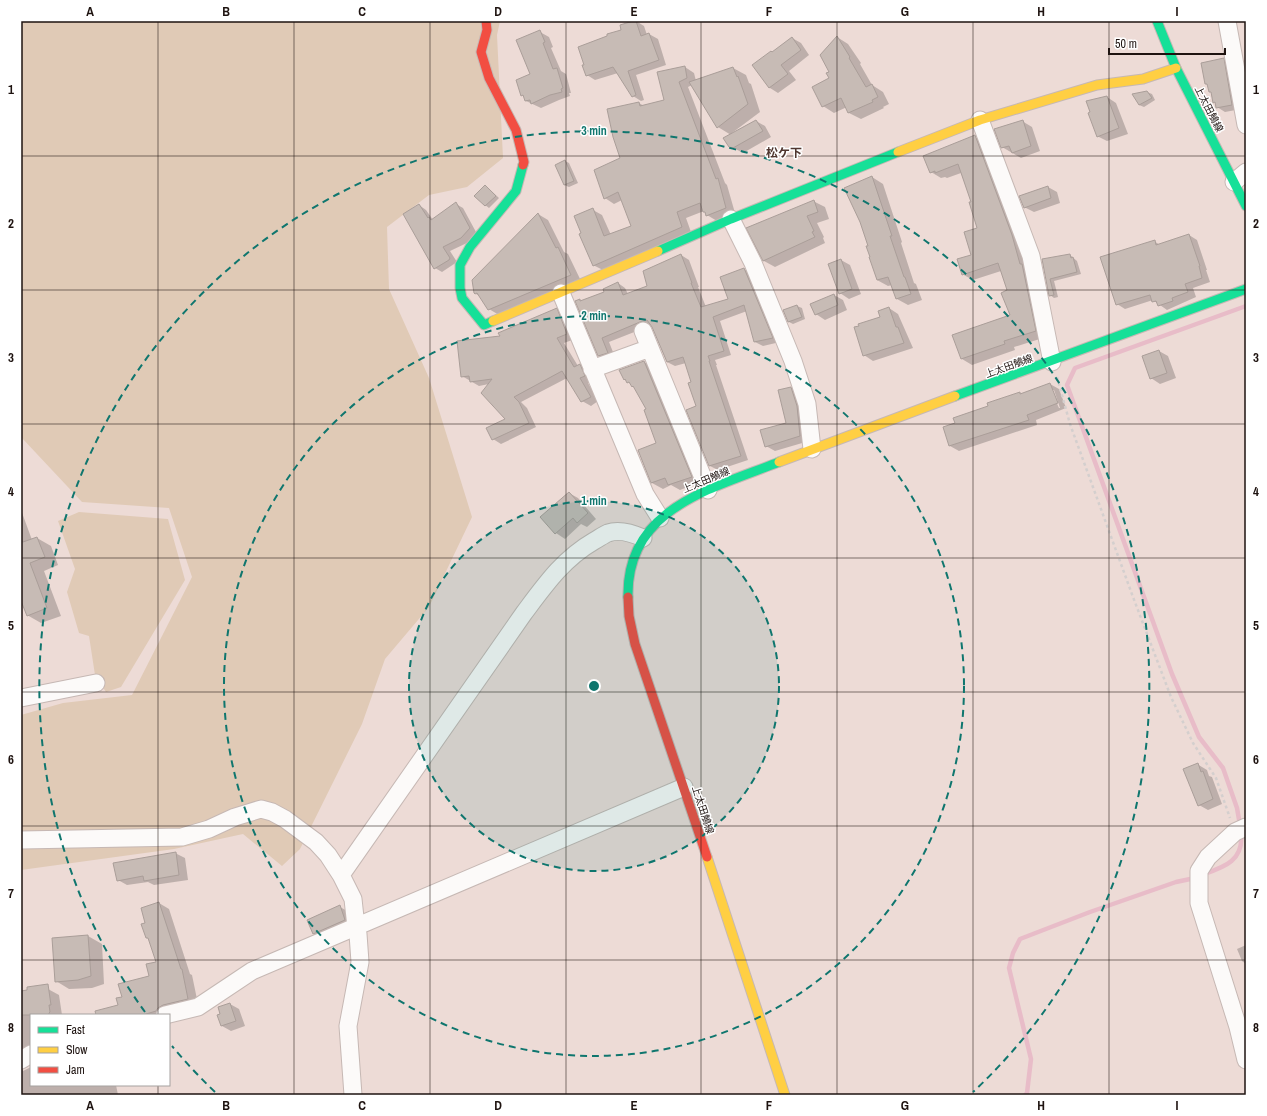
<svg xmlns="http://www.w3.org/2000/svg" width="1267" height="1116" font-family="'Archivo Narrow','Noto Sans JP',sans-serif">
<rect width="100%" height="100%" fill="#eddbd6"/>
<!-- green -->
<path fill="#e0cab6" d="M21 21H500L497 35 503 158 467 187 429 195 387 227 389 289 429 378 472 517 429 607 385 659 362 724 300 849 282 866 243 834 174 849 21 870V715L63 703 132 695 192 577 169 508 82 502 21 437Z
M79 512 168 519 185 580 121 687 106 692 95 675 89 636 79 633 67 592 75 569 58 521Z"/>
<!-- shadow -->
<path fill="#0003" fill-rule="evenodd" d="M636 21 644 26 647 35 649 34 658 39 666 65 636 75 644 100 641 101 633 96 618 73 595 80 587 75 622 30Z
M540 32 549 37 553 47 551 48 561 71 566 74 571 93H569L570 96 559 100 541 108 526 101 525 96 522 95 531 75Z
M837 37 848 44 861 63 860 64 872 85 883 92 889 104 883 107 884 108 861 119 849 113 847 107 834 113 823 106 830 78V72Z
M792 38 801 43 809 55 789 71 796 80 778 93 770 88 754 65 773 53Z
M1223 59 1232 64 1241 109 1225 112 1217 107 1209 85 1206 84Z
M685 67 694 73 696 81 733 68 746 75 749 83 751 84 760 112 732 133 733 134 756 121 765 126 771 137 743 153 730 146 731 135 718 127 692 85 688 87 725 183 727 185 735 213 717 221 707 215 704 211 686 218 691 232 603 270 593 265V210L602 215 611 235 633 227 622 200 614 204 605 198 621 159 639 103 644 106 666 101Z
M1147 92 1152 94 1155 100 1144 107 1139 105Z
M1107 97 1116 103 1128 134 1107 141 1097 136Z
M1022 121 1032 127 1040 151 1021 158 1002 147Z
M975 137 986 143 1023 242 1046 337 1014 347 1015 350 972 365 962 359 1012 315 1008 291 1001 271 973 280 962 274 972 255 979 229 972 202 961 173 947 178 945 177 941 178 931 172Z
M565 161 569 163 578 183 569 187 564 185Z
M872 177 883 184 902 242 901 243 914 283 916 284 922 300 908 305 897 299 892 285 888 286 877 280 869 246Z
M486 186 499 198 489 208 485 205Z
M1048 187 1057 192 1060 203 1034 212 1024 207Z
M813 201 825 207 829 219 817 223 824 237 823 238 825 243 775 267 764 261 748 228Z
M456 204 463 208 476 232 469 242 450 251 457 262 442 272 435 268 419 205 426 210 433 220Z
M538 214 548 220 564 252 568 254 581 281 499 315 489 309 480 296 476 294Z
M1189 235 1197 240 1207 270H1206L1210 282 1193 288 1196 297 1167 310 1153 300 1125 309 1117 304 1154 241 1160 245Z
M681 255 689 260 699 287H698L706 307 730 299 744 269 752 274 780 342 763 346 755 342 747 311 720 321 731 355 715 360 717 365H716L748 460 718 470 710 466 693 383 686 363 675 366 667 362 652 325 609 342 615 357 607 360 599 355 579 300 582 301 605 292 618 283 625 288 628 294 649 287Z
M1070 255 1077 261 1081 274 1054 281 1058 297 1054 298 1050 295 1043 260Z
M841 260 850 265 861 294 849 299 840 293Z
M834 295 843 300 847 310 825 320 816 314Z
M797 306 802 308 805 319 793 324 789 322 784 310Z
M889 308 898 314 913 348 873 361 864 355 882 318Z
M557 309 565 314 575 339 564 343 578 366 580 365 588 370 592 380 588 383 598 401 591 406 582 401 567 378 521 402 527 408 536 427 501 444 493 439 506 420 489 384 479 386 462 376 502 337Z
M1159 351 1168 356 1176 378 1160 384 1151 378Z
M644 362 654 368 701 482 680 490 671 485 663 489 652 483 639 451 658 444 647 409 635 387 624 379Z
M1050 384 1059 389 1066 408 1036 420 1037 425 959 451 950 446 956 423 1020 393 1021 394ZM1051 390H1054L1060 408H1059Z
M791 388 800 393 809 441 775 451 766 446 787 424Z
M569 493 578 498 596 519 587 527 581 524 565 539 556 533Z
M21 510 32 540 37 538 51 546 58 565 44 571 61 616 41 623 27 615 21 598Z
M1197 764 1207 770 1209 776 1212 777 1222 804 1208 810 1199 805Z
M175 853 185 858 188 880 154 885 148 882 127 885 118 880Z
M159 903 169 909 190 974 192 975 198 1004 167 1015H98L119 1006 123 998 150 977 158 962 150 939 147 938V923Z
M340 907 349 912 354 925 323 938 314 933Z
M88 936 102 944 104 984 92 988 69 989 56 981 53 938Z
M1246 945V964L1242 961 1237 949Z
M48 989 59 995 62 1015H31V1056L22 1068 23 1071 31 1067V1085H116L118 1095H21V998Z
M230 1004 239 1009 245 1026 231 1031 222 1026Z"/>
<g fill="none" stroke-linecap="round" stroke-linejoin="round">
<!-- stream -->
<path stroke="#e8bcc8" stroke-width="4.5" d="M1240 825 1237 808 1223 768 1199 737 1172 674 1067 385 1075 368 1246 306
M1204 874C1225 867 1244 860 1241 833
M1025 1095 1027 1093 1031 1059 1009 968 1013 953 1020 939 1090 912 1176 882 1195 878"/>
</g>
<!-- building -->
<path fill="#c7bbb5" stroke="#aa9e99" d="M633 21H636L641 36 649 33 659 60 628 71 636 95 632 97 613 67 586 76 582 65H584L578 47 607 36V34L621 30 620 25Z
M540 30 545 42 543 43 553 69 557 68 563 88 561 89 562 92 550 95 531 104 530 100 525 101 523 95 521 96 516 80 530 74 516 40Z
M837 36 850 57 849 58 866 87 872 84 878 97 872 100 873 102 848 113 841 98 822 107 812 87 829 78 826 73 829 72 820 55Z
M792 37 801 50 781 65 788 74 769 88 752 65 771 51 772 52Z
M1224 58 1232 105 1216 108 1215 102 1213 103 1211 92H1209L1207 84H1205L1201 63Z
M685 66 687 78 679 82 716 179 718 178 726 208 706 216 705 212H703L700 203 677 212 682 227 593 266 579 234 581 233 574 216 593 208 604 236 631 226 618 192 604 199 594 170 620 158 613 137 607 109 639 102 640 106 664 100 657 72Z
M733 67 737 77 738 76 748 104 717 128 689 82Z
M1147 91 1152 98 1139 105 1132 94Z
M1107 96 1119 128 1097 137 1088 113 1090 112 1086 101Z
M756 120 763 131 733 148 729 147 723 138Z
M1023 120 1031 146 1012 153 1009 146 1001 148 994 129Z
M975 135 1012 235 1020 264H1022L1036 331 1004 341 1005 344 961 359 952 335 1010 315 1001 293 1007 290 998 263 962 275 957 259 971 255 964 232 977 228 969 202H971L958 164 935 173V171L930 173 923 156Z
M565 160 574 181 564 185 555 165Z
M872 176 892 236H890L904 277H905L911 294 896 299 888 277 877 280 869 257H870L866 246H868L860 222 844 188Z
M485 185 496 196 485 206 474 196Z
M1048 186 1051 198 1024 208 1019 196Z
M814 200 818 212 807 216 814 231 812 232 815 237 763 261 746 228Z
M456 202 470 228 461 238 443 247 450 258 449 260 434 269 403 214 419 204 428 218 429 217 431 220Z
M538 213 556 248 558 247 571 275 488 310 477 293 475 294 474 293 472 280Z
M1189 234 1200 266H1199L1202 278 1185 284 1188 292 1172 298 1173 301 1158 306 1156 301 1152 302 1150 295 1116 305 1100 257 1155 240 1156 245Z
M681 254 692 283H691L701 307 728 299 720 277 744 268 773 338 754 342 744 305 713 317 724 351 708 356 710 361H709L741 456 709 466 686 410 696 406 688 383 691 382 683 357 667 362 652 327 647 320 640 322 602 338 608 353 598 356 575 301 580 299V301L604 292 603 289 618 282 623 295 647 286 643 271Z
M1070 254 1071 258 1073 257 1077 272 1050 279 1054 295 1049 296 1042 259Z
M841 259 852 289 839 294 828 264Z
M834 294 838 305 815 315 810 304Z
M797 305 802 317 788 322 783 310Z
M889 307 896 327H898L904 343 863 356 854 327 859 326 858 324 880 317 878 311Z
M557 308 567 334 557 338 574 367 580 364 585 376 580 378 591 397 581 402 562 371 514 397 519 402 529 423 492 440 486 428 505 419 481 393 492 379 470 382 469 376 461 377 457 341 500 336 498 333Z
M1159 350 1167 373 1150 379 1142 356Z
M644 361 692 477 668 485 665 478 651 483 638 450 656 443 644 410 646 409 633 386 632 387 629 382 627 383 625 379 624 380 619 370Z
M1050 383 1058 403 1027 415 1029 420 949 446 943 427 955 423 953 418 988 406 987 403 1020 392V394Z
M791 387 797 406 800 436 765 447 760 430 786 423 778 390Z
M569 492 588 513 577 523 573 518 555 534 540 517Z
M37 537 45 557 30 563 47 608 27 616 21 601V541L23 542Z
M1198 763 1201 772 1203 771 1213 799 1198 806 1183 769Z
M176 852 179 875 144 881 143 876 117 881 113 863Z
M159 902 181 969H182L188 999 163 1005 158 1008 156 1011 143 1015H96L95 1011 118 1005 116 998 122 997 118 984 149 976 146 964 156 962 148 938H146L141 924 145 923 141 908Z
M340 905 345 920 313 934 307 920Z
M88 935 91 976 78 980 55 982 52 938Z
M48 984 51 1005H49L50 1012 49 1013V1015H21V991L27 990V987Z
M230 1003 236 1021 221 1026 217 1015 220 1014 218 1007Z"/>
<g fill="none" stroke-linecap="round" stroke-linejoin="round">
<defs>
<path id="street" d="M1227 21 1246 125
M980 120 1031 256 1052 362
M1234 182 1246 172
M731 219 753 263 793 361 807 404 812 449
M561 293 645 494 660 518
M643 331 708 490
M592 369 650 348
M21 698 96 683
M1246 827 1235 832 1208 857 1199 871V903L1238 1027 1246 1060
M21 840 182 837 209 829 235 817 261 809 272 812 285 819 316 842 328 855 341 875 353 899 356 927 358 934 360 962 348 1026 353 1095
M341 875 524 613C545 585 563 559 594 541 598 539 603 535 608 533 619 529 632 533 643 538
M165 1015 198 1007 252 971 684 787
M21 1060 31 1054"/>
<path id="fast" d="M1157 21 1176 68 1246 206
M658 251 731 219 898 152
M493 321 484 325 462 298 460 288V265L470 247 516 191 523 165
M955 396 1246 289
M628 597C626 508 711 489 779 462"/>
<path id="slow" d="M898 152 980 120 1097 85 1143 79 1176 68
M493 321 658 251
M779 462 955 396
M707 857 785 1095"/>
<path id="jam" d="M486 21 487 30 481 52 489 78 516 130 524 162 523 165
M628 597 629 616 635 644 707 857"/>
</defs>
<!-- street casing -->
<use href="#street" stroke="#c6b8b4" stroke-width="19"/>
<!-- fast casing -->
<use href="#fast" stroke="#c6b8b4" stroke-width="11"/>
<!-- slow casing -->
<use href="#slow" stroke="#c6b8b4" stroke-width="11"/>
<!-- jam casing -->
<use href="#jam" stroke="#c6b8b4" stroke-width="11"/>
<!-- path -->
<path stroke="#d4cfce" stroke-width="2.5" stroke-dasharray="3 3" stroke-linecap="butt" d="M1057 377 1070 424 1133 597 1171 697 1193 743 1216 778 1230 818"/>
<!-- street -->
<use href="#street" stroke="#fcfaf9" stroke-width="17"/>
<!-- fast -->
<use href="#fast" stroke="#16e098" stroke-width="9"/>
<!-- slow -->
<use href="#slow" stroke="#ffcf43" stroke-width="9"/>
<!-- jam -->
<use href="#jam" stroke="#f24e42" stroke-width="9"/>
</g>
<!-- grid -->
<path fill="none" stroke="#1e1310" stroke-width="1" stroke-opacity="0.55" d="M158 21V1015M294 21V1095M430 21V1095M566 21V1095M701 21V1095M837 21V1095M973 21V1095M1109 21V1095M21 156H1246M21 290H1246M21 424H1246M21 558H1246M21 692H1246M21 826H1246M21 960H1246M158 1085V1095"/>
<!-- distance rings -->
<circle cx="594" cy="686" r="185" fill="#0f766e" fill-opacity=".12"/>
<g fill="none" stroke="#0f766e" stroke-width="2" stroke-dasharray="7 5">
<circle cx="594" cy="686" r="185"/>
<circle cx="594" cy="686" r="370"/>
<path d="M215 1092A555 555 0 0 1 172 1046M145 1012A555 555 0 1 1 973 1092"/>
</g>
<g text-anchor="middle" dominant-baseline="central" stroke-width="3" stroke-linejoin="round" paint-order="stroke">
<!-- street labels -->
<g font-size="10" fill="#1e1310" stroke="#fff">
<text transform="translate(1209 109) rotate(63)">上太田鵤線</text>
<text transform="translate(1009 366) rotate(-20)">上太田鵤線</text>
<text transform="translate(706 480) rotate(-23)">上太田鵤線</text>
<text transform="translate(703 810) rotate(72)">上太田鵤線</text>
</g>
<!-- quarter labels -->
<g font-size="12" font-weight="bold" fill="#4f362f" stroke="#fff">
<text x="784" y="153">松ケ下</text>
</g>
</g>
<circle cx="594" cy="686" r="6" fill="#0f766e" stroke="#fff" stroke-width="2"/>
<g font-size="12" text-anchor="middle" font-weight="bold" fill="#0f766e" stroke="#fff" stroke-width="3" stroke-linejoin="round" paint-order="stroke">
<text x="594" y="135">3 min</text>
<text x="594" y="320">2 min</text>
<text x="594" y="505">1 min</text>
</g>
<!-- border -->
<rect width="1267" height="1116" fill="none" stroke="#ffffff" stroke-width="44"/>
<!-- legend -->
<rect x="30" y="1014" width="140" height="72" fill="#ffffff" stroke="#a5a19f"/>
<rect x="38" y="1027" width="20" height="6" fill="#16e098" stroke="#a5a19f"/>
<text x="66" y="1034" font-size="12" fill="#1e1310">Fast</text>
<rect x="38" y="1047" width="20" height="6" fill="#ffcf43" stroke="#a5a19f"/>
<text x="66" y="1054" font-size="12" fill="#1e1310">Slow</text>
<rect x="38" y="1067" width="20" height="6" fill="#f24e42" stroke="#a5a19f"/>
<text x="66" y="1074" font-size="12" fill="#1e1310">Jam</text>
<!-- scale -->
<path d="M1109 48v6h116v-6" fill="none" stroke="#1e1310" stroke-width="2"/>
<text x="1115" y="48" font-size="12" fill="#1e1310" stroke="#ffffff" stroke-width="3" paint-order="stroke">50 m</text>
<rect x="22" y="22" width="1223" height="1072" fill="none" stroke="#1e1310" stroke-width="1.5"/>
<g font-size="13" text-anchor="middle" font-weight="bold" fill="#1e1310">
<text x="90" y="16">A</text>
<text x="226" y="16">B</text>
<text x="362" y="16">C</text>
<text x="498" y="16">D</text>
<text x="634" y="16">E</text>
<text x="769" y="16">F</text>
<text x="905" y="16">G</text>
<text x="1041" y="16">H</text>
<text x="1177" y="16">I</text>
<text x="11" y="94">1</text>
<text x="1256" y="94">1</text>
<text x="11" y="228">2</text>
<text x="1256" y="228">2</text>
<text x="11" y="362">3</text>
<text x="1256" y="362">3</text>
<text x="11" y="496">4</text>
<text x="1256" y="496">4</text>
<text x="11" y="630">5</text>
<text x="1256" y="630">5</text>
<text x="11" y="764">6</text>
<text x="1256" y="764">6</text>
<text x="11" y="898">7</text>
<text x="1256" y="898">7</text>
<text x="11" y="1032">8</text>
<text x="1256" y="1032">8</text>
<text x="90" y="1110">A</text>
<text x="226" y="1110">B</text>
<text x="362" y="1110">C</text>
<text x="498" y="1110">D</text>
<text x="634" y="1110">E</text>
<text x="769" y="1110">F</text>
<text x="905" y="1110">G</text>
<text x="1041" y="1110">H</text>
<text x="1177" y="1110">I</text>
</g>
</svg>
